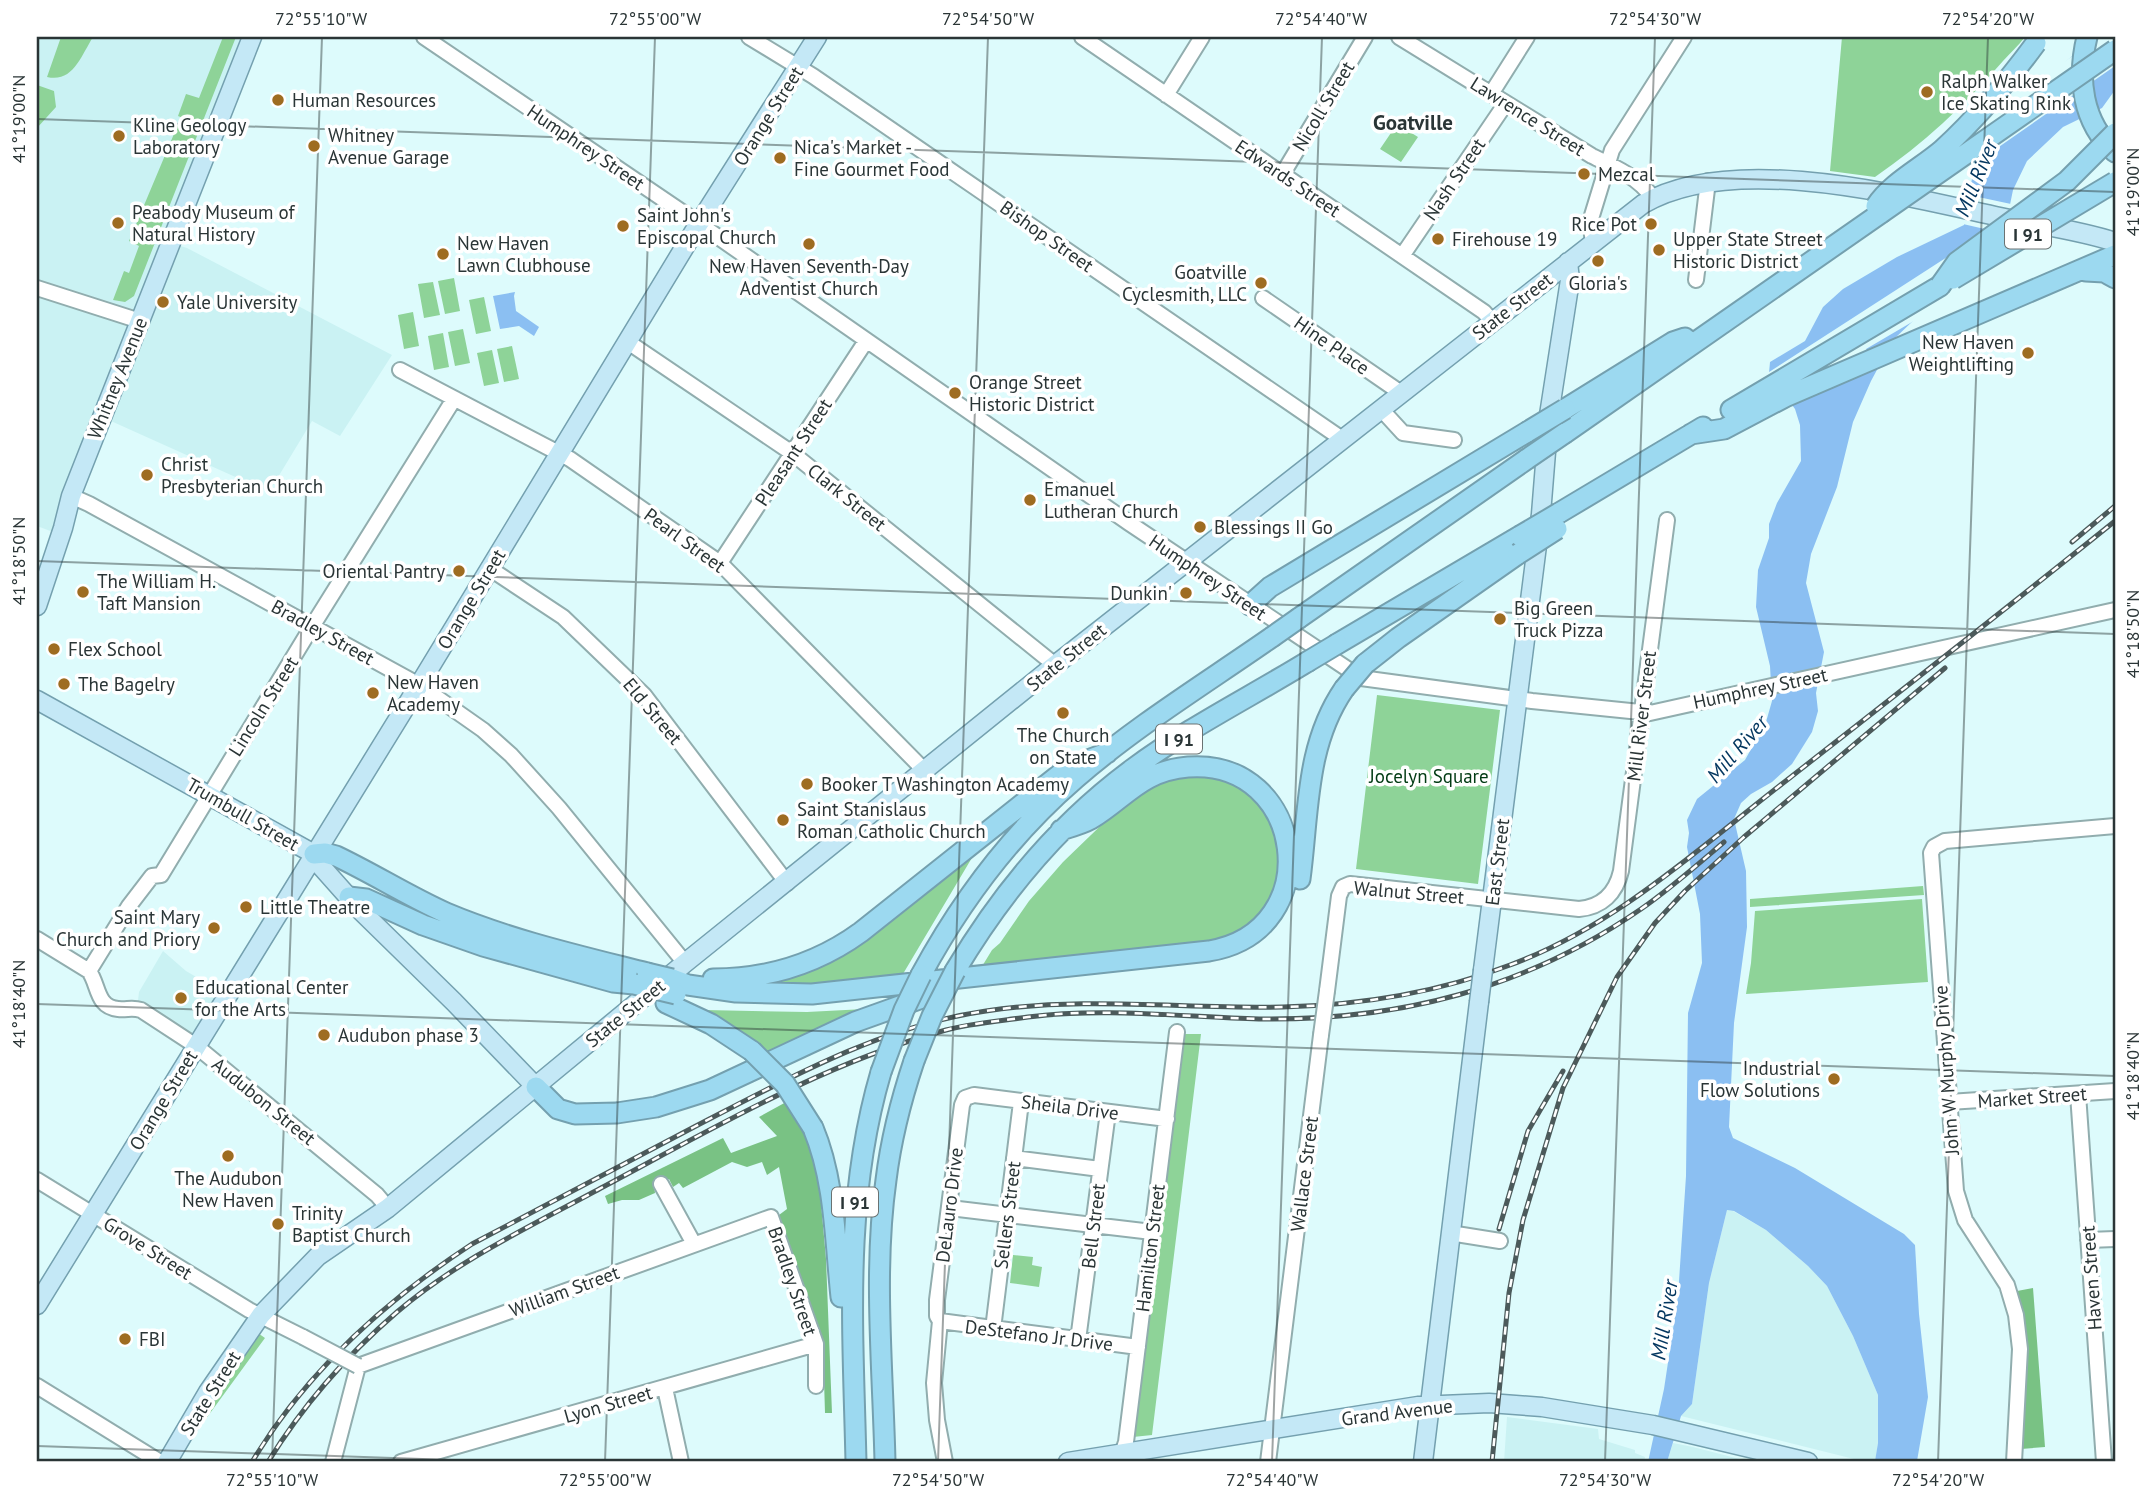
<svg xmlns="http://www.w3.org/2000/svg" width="2152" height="1499" font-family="'PT Sans',sans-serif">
<rect width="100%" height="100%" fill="#ddfbfc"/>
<!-- built -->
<path fill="#caf2f3" d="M37 37H252L171 243 187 248 392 355 340 436 312 421 269 492 102 417 53 532 37 526Z
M163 951 186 971 227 995 196 1046 137 1009 139 992Z
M1727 1210 1733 1211 1766 1230 1808 1266 1827 1286 1853 1336 1878 1395V1443L1875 1462H1866L1681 1416 1692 1404 1709 1283Z
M1507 1417 1598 1429 1599 1439 1635 1450V1453L1645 1457 1644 1462H1504Z
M1673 1443 1693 1447 1751 1462H1667Z"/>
<!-- green -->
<path fill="#8ed398" d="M61 37H93C81 56 73 83 47 77Z
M223 37H236L134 296 125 302 113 300 124 271 129 273 139 246 129 241 179 122 193 128 195 123 178 116 186 94 199 98Z
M1842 37H2025C2018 46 2010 53 2003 61 1965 105 1923 144 1875 177L1830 171Z
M37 85 54 91 56 107 37 128Z
M1397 124 1418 137 1401 162 1380 149Z
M454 278 460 311 445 314 438 281Z
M433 282 440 315 424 318 418 284Z
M484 297 491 331 476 334 469 300Z
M413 312 419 346 404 349 398 315Z
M463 329 470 363 455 366 448 332Z
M443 333 449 367 434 370 428 336Z
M512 346 519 379 504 382 497 349Z
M492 350 499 383 484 386 477 353Z
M1377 695 1500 710 1478 884 1356 869Z
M1188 775 1214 776 1237 785 1254 797 1279 835 1280 885 1256 921 1225 941 981 968 992 950 1000 943 1029 901 1063 862 1120 807 1141 792 1163 781Z
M973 856 900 979 846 985H759Z
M1923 886 1924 895 1750 907V899Z
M1922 899 1928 982 1746 994 1751 963 1755 911Z
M865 1009 772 1058 704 1010 807 1012Z
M1184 1034H1201L1152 1435 1133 1437Z
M1013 1255 1033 1257 1032 1265 1042 1267 1039 1287 1010 1283Z
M255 1331 265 1338 200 1427 195 1425Z"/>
<!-- forest -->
<path fill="#79c284" d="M788 1101 806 1131 819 1181 826 1259 832 1413H825L823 1347 779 1215 787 1209 779 1167 767 1175 762 1162 747 1167 732 1162 683 1188 679 1183 673 1187 669 1179 654 1185 655 1193 639 1200H622L608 1204 605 1196 723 1138 731 1153 777 1136 759 1117Z
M2033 1288 2045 1447 2021 1449C2024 1396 2034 1342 2017 1291Z"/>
<!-- water -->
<path fill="#8bbff2" d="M2094 37H2115V90L2102 108 2063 127 2027 161 2013 190 2004 234 1893 340 1871 381 1853 422 1837 487 1811 554 1806 583 1824 652 1816 693 1818 711 1812 732 1792 764 1772 782 1751 794 1741 803 1734 819 1746 871 1747 927 1734 1023 1729 1127 1733 1138 1795 1168 1904 1234 1915 1245 1919 1314 1928 1397 1917 1461H1875L1878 1443V1395L1853 1336 1827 1286 1808 1266 1766 1230 1734 1211 1727 1210 1709 1283 1692 1404 1681 1416 1667 1462H1648L1664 1389 1678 1296 1686 1176 1688 1013 1702 963 1700 914 1687 847 1689 833 1687 820 1697 799 1745 760 1766 722 1772 701 1770 666 1756 607 1758 570 1769 538V524L1777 503 1801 461 1800 425 1795 409 1769 373 1770 362 1805 341 1823 307 1843 289 1897 257 1964 225 1974 167 1986 150 2056 70Z
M515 292 514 296 516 311 539 327 534 336 519 326 500 329 493 296Z"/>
<!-- pier -->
<path fill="#ddfbfc" d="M2098 37H2115V66L1970 167 1982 149V126L1998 111Z
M1969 195 2011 204 2009 216 2010 255 1999 268 1982 281 1866 349 1869 354 1788 405 1766 374 1989 230 1963 224Z"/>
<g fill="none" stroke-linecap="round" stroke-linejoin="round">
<defs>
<path id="minor" d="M424 37 688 216 1129 523 1361 678 1532 701 1650 713 2115 610
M749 37 813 76 1342 439
M1082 37 1484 312 1492 321
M1399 37 1592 156C1615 167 1638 177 1653 198
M1491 94 1527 37
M1166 95 1202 37
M1282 175 1365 37
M1593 242 1590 222 1612 150 1684 37
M1402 256 1506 103
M1696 280 1708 181
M37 288 140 321
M1263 298 1401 393
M628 342 792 453 1055 665
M400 370 570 459 720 563 924 770
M1381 409 1403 433 1454 440
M71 496 89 504 419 685 483 730 511 755 559 808 685 963
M720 563 866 341
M489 568 563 617 644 695 787 883
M37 939 89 971C99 985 96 1007 118 1009 127 1010 132 1007 141 1010L196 1046 377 1195 388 1208
M89 971 129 906 152 876 161 875 308 633 454 399
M1327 991 1339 896 1343 887 1350 884 1579 909C1602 907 1616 893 1621 871L1667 520
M2078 1094 2104 1462
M1949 1102 2115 1091
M1014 1158 1100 1169
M37 1180 249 1310 303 1337
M661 1184 694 1244
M950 1208 1152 1232
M1450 1233 1500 1241
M2088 1240 2115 1239
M940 1321 937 1316V1300L962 1105 965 1098 974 1095 1167 1119
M940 1321 1138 1347
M940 1321 934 1383 937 1420 945 1462
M993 1329 1021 1102
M1078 1340 1108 1112
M37 1386 160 1462
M665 1388 681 1462
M1122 1454 1126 1442 1177 1032
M333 1462 358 1366 771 1217 816 1344V1386
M401 1462 816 1344
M1268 1462 1321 1035
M2014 1462 2020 1349 2016 1315 2007 1285 1965 1220 1956 1191 1931 853 1934 847 1945 841 2115 826"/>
<path id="major" d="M37 606 63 528 71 496 252 37
M37 700 314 854 319 864 359 909 454 1002 536 1087
M1483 970 1541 514 1549 415 1570 280 1568 262
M37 1305 424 677 698 225 817 37
M167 1462 208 1392 261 1315 318 1256 388 1208 685 963 1055 665 1643 204C1733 151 1903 196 2000 217 2038 225 2079 230 2115 242
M1068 1462 1418 1406 1489 1403 1542 1407 1653 1425 1808 1462
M1423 1462 1479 1002"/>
<path id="highway" d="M2087 37C2077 78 2082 122 2115 152
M2086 271 2104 272 2115 278
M1565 409 1673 342 1685 338
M1731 410 1940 286
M1565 433 1881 213
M1691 434 1724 429 1785 397 2115 255
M1559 513 1703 427
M1250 605 1270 587 1527 432
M1299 618 1527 459
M1337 644 1520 536
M1365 664 1398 638 1518 554
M314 854 325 853 336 856C374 874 408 896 446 913 510 940 580 956 647 973
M1300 879C1309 813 1305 746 1344 689
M349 897 366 899 423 925 483 946 613 982 634 984
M955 971C1002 892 1059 823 1134 768 1188 728 1250 697 1307 662
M921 975C961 901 1012 833 1076 778 1136 726 1206 683 1272 637
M672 979 688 985 736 992 812 994 1209 951C1329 931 1305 758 1188 767 1141 771 1127 797 1091 819 1082 824 1071 827 1061 830
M713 979C767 979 817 964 861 932L1069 767 1107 753
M666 1003 711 1024 752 1051
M536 1087 558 1109 575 1114 617 1113 656 1107 710 1090 855 1022 936 993
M813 1128C835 1180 835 1241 841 1297
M856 1462C853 1329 843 1201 881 1072
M885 1462C883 1370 873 1271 886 1180 891 1139 901 1100 914 1061"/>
</defs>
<!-- minor casing -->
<use href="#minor" stroke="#91adae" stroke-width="18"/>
<!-- major casing -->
<use href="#major" stroke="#74a0af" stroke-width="21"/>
<!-- highway casing -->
<use href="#highway" stroke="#74a0af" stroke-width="23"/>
<!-- minor -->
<use href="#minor" stroke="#fff" stroke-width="14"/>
<!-- major -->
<use href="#major" stroke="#c4e8f6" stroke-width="18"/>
<!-- highway -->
<use href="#highway" stroke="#9cd9f0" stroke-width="19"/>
<defs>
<path id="rail" d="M2072 542 2115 506
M1499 1229 1528 1131 1563 1071
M252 1462C306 1372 385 1301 472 1244 546 1205 620 1166 694 1127 787 1079 881 1026 986 1011 1085 996 1184 1009 1283 1007 1362 1005 1437 993 1510 965 1616 926 1699 848 1787 780 1897 694 2007 608 2115 521
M268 1462C303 1405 346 1356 397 1312 458 1260 531 1226 601 1188 712 1129 824 1063 946 1030 972 1023 1001 1021 1028 1017 1103 1007 1183 1017 1259 1019 1398 1021 1525 989 1641 909 1670 889 1697 865 1724 842
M1492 1462 1509 1293 1523 1220 1563 1088 1617 977 1655 923 1685 891 1744 837 1945 668"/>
</defs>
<!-- rail casing -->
<use href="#rail" stroke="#4c5a5b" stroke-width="5"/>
<!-- rail -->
<use href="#rail" stroke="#fff" stroke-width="2.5" stroke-dasharray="8" stroke-linecap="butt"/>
<defs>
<path id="minor-bridge" d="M1321 1035 1327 991
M303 1337 358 1366"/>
<path id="major-bridge" d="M1479 1002 1483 970"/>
<path id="highway-bridge" d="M1876 206C1891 183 1921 168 1942 150 1977 118 2008 81 2036 43
M1881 213 2115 50
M1953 279 2115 182
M1940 286 1957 262 2067 181 2115 133
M1527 432 1565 409
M1527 459 1565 433
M1520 536 1559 513
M1518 554 1557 529
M1272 637 1299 618
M1307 662 1337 644
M1344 689 1365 664
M647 973 672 979
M634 984 676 994
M752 1051 785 1084 813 1128
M914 1061 932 1016 955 971
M881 1072 904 1010 921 975"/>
</defs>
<!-- minor-bridge casing -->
<use href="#minor-bridge" stroke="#91adae" stroke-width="18" stroke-linecap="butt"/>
<!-- major-bridge casing -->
<use href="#major-bridge" stroke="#74a0af" stroke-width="21" stroke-linecap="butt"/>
<!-- highway-bridge casing -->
<use href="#highway-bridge" stroke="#74a0af" stroke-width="23" stroke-linecap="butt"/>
<!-- minor-bridge -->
<use href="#minor-bridge" stroke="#fff" stroke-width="14"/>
<!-- major-bridge -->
<use href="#major-bridge" stroke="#c4e8f6" stroke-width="18"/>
<!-- highway-bridge -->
<use href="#highway-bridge" stroke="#9cd9f0" stroke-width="19"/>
</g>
<!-- ticks -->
<path fill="none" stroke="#2a3536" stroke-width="2" stroke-opacity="0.45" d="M37 119 2115 192M37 561 2115 634M37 1004 2115 1076M37 1446 512 1462M272 1462 322 37M605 1462 655 37M938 1462 988 37M1272 1462 1322 37M1605 1462 1655 37M1938 1462 1988 37"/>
<!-- markers -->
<g fill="#9e6c21" stroke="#fff" stroke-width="2.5">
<circle cx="1927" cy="92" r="7"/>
<circle cx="278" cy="100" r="7"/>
<circle cx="119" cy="136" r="7"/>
<circle cx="314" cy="146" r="7"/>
<circle cx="780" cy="158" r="7"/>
<circle cx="1584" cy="174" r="7"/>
<circle cx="118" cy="223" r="7"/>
<circle cx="1651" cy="224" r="7"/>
<circle cx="623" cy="226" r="7"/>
<circle cx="1438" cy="239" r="7"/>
<circle cx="809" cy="244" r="7"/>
<circle cx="1659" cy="250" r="7"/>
<circle cx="443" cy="254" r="7"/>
<circle cx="1598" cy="261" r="7"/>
<circle cx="1261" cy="283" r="7"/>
<circle cx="163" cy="302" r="7"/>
<circle cx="2028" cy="353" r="7"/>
<circle cx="955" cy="393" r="7"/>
<circle cx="147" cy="475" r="7"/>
<circle cx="1030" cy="500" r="7"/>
<circle cx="1200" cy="527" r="7"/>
<circle cx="459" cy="571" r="7"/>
<circle cx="83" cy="592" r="7"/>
<circle cx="1186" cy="593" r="7"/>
<circle cx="1500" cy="619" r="7"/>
<circle cx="54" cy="649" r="7"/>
<circle cx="64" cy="684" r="7"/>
<circle cx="373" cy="693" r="7"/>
<circle cx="1063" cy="713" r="7"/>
<circle cx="807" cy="784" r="7"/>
<circle cx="783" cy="820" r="7"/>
<circle cx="246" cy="907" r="7"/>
<circle cx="214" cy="928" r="7"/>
<circle cx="181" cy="998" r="7"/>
<circle cx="324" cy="1035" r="7"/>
<circle cx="1834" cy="1079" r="7"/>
<circle cx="228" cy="1156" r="7"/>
<circle cx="278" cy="1224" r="7"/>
<circle cx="125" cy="1339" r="7"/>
</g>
<g text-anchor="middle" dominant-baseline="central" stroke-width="7" stroke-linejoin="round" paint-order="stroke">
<!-- shield labels -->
<g fill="#fff" stroke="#6a7272" stroke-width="2">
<rect x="2005" y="219.5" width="46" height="29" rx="5"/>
<rect x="1156" y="724.5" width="46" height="29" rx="5"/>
<rect x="832" y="1187.5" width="46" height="29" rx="5"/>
</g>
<g font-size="18" font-weight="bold" fill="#2a3536">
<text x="2028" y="234">I 91</text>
<text x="1179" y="739">I 91</text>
<text x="855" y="1202">I 91</text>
</g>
<!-- poi labels -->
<g font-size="19" fill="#2a3536" stroke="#fff" text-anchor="start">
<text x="1941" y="81">Ralph Walker<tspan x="1941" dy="22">Ice Skating Rink</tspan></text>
<text x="292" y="100">Human Resources</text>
<text x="133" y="125">Kline Geology<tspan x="133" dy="22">Laboratory</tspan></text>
<text x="328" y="135">Whitney<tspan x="328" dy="22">Avenue Garage</tspan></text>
<text x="794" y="147">Nica's Market -<tspan x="794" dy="22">Fine Gourmet Food</tspan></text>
<text x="1598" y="174">Mezcal</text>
<text x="132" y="212">Peabody Museum of<tspan x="132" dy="22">Natural History</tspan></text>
<text x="637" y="215">Saint John's<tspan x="637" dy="22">Episcopal Church</tspan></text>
<text x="1637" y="224" text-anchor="end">Rice Pot</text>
<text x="1452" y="239">Firehouse 19</text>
<text x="1673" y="239">Upper State Street<tspan x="1673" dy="22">Historic District</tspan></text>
<text x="457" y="243">New Haven<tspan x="457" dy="22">Lawn Clubhouse</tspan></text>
<text x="809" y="266" text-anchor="middle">New Haven Seventh-Day<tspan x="809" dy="22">Adventist Church</tspan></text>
<text x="1247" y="272" text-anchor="end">Goatville<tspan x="1247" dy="22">Cyclesmith, LLC</tspan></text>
<text x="1598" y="283" text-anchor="middle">Gloria's</text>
<text x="177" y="302">Yale University</text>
<text x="2014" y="342" text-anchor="end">New Haven<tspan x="2014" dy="22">Weightlifting</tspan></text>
<text x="969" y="382">Orange Street<tspan x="969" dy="22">Historic District</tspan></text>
<text x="161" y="464">Christ<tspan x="161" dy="22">Presbyterian Church</tspan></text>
<text x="1044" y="489">Emanuel<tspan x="1044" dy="22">Lutheran Church</tspan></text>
<text x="1214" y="527">Blessings II Go</text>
<text x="445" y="571" text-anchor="end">Oriental Pantry</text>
<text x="97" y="581">The William H.<tspan x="97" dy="22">Taft Mansion</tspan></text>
<text x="1172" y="593" text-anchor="end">Dunkin'</text>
<text x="1514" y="608">Big Green<tspan x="1514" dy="22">Truck Pizza</tspan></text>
<text x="68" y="649">Flex School</text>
<text x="387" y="682">New Haven<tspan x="387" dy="22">Academy</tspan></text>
<text x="78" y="684">The Bagelry</text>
<text x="1063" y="735" text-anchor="middle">The Church<tspan x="1063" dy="22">on State</tspan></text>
<text x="821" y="784">Booker T Washington Academy</text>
<text x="797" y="809">Saint Stanislaus<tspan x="797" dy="22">Roman Catholic Church</tspan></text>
<text x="260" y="907">Little Theatre</text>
<text x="200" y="917" text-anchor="end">Saint Mary<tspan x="200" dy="22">Church and Priory</tspan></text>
<text x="195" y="987">Educational Center<tspan x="195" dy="22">for the Arts</tspan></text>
<text x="338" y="1035">Audubon phase 3</text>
<text x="1820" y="1068" text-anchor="end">Industrial<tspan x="1820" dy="22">Flow Solutions</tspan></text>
<text x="228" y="1178" text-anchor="middle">The Audubon<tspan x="228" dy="22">New Haven</tspan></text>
<text x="292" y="1213">Trinity<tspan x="292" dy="22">Baptist Church</tspan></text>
<text x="139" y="1339">FBI</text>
</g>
<!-- street labels -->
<g font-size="19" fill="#2a3536" stroke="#fff">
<text transform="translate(1323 106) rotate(-59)">Nicoll Street</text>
<text transform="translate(768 116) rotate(-58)">Orange Street</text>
<text transform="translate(1528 116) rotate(32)">Lawrence Street</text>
<text transform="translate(586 147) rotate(34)">Humphrey Street</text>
<text transform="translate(1288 178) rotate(34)">Edwards Street</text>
<text transform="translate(1454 179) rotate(-56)">Nash Street</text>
<text transform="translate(1047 236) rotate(35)">Bishop Street</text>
<text transform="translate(1512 306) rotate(-38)">State Street</text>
<text transform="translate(1332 345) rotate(35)">Hine Place</text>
<text transform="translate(117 378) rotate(-68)">Whitney Avenue</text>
<text transform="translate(793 452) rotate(-57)">Pleasant Street</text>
<text transform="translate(847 497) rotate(39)">Clark Street</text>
<text transform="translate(685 540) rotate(36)">Pearl Street</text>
<text transform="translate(1208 577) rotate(34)">Humphrey Street</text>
<text transform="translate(471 599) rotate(-59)">Orange Street</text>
<text transform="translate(323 632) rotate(29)">Bradley Street</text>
<text transform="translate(1066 657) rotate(-39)">State Street</text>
<text transform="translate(1760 688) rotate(-12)">Humphrey Street</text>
<text transform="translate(263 706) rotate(-58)">Lincoln Street</text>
<text transform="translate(653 711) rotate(50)">Eld Street</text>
<text transform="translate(1641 716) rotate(-83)">Mill River Street</text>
<text transform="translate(243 814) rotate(30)">Trumbull Street</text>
<text transform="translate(1497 862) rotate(-83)">East Street</text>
<text transform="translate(1409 892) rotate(5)">Walnut Street</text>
<text transform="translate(625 1013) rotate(-39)">State Street</text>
<text transform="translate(1946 1070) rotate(-94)">John W Murphy Drive</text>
<text transform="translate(2032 1097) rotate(-4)">Market Street</text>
<text transform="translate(163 1100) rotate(-59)">Orange Street</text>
<text transform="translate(264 1101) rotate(39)">Audubon Street</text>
<text transform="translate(1070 1107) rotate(7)">Sheila Drive</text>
<text transform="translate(1304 1174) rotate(-83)">Wallace Street</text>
<text transform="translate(949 1205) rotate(-83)">DeLauro Drive</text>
<text transform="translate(1007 1215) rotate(-83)">Sellers Street</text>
<text transform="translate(1093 1226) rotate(-83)">Bell Street</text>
<text transform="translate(148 1248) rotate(32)">Grove Street</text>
<text transform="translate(1150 1248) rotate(-83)">Hamilton Street</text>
<text transform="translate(2091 1278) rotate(-94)">Haven Street</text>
<text transform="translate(793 1281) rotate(71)">Bradley Street</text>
<text transform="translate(564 1291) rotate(-20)">William Street</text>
<text transform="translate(1039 1335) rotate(7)">DeStefano Jr Drive</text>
<text transform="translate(210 1393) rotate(-58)">State Street</text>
<text transform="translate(608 1404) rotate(-16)">Lyon Street</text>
<text transform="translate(1397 1412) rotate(-7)">Grand Avenue</text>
</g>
<!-- park labels -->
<g font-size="19" fill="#023b14" stroke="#fff">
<text x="1429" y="776">Jocelyn Square</text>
</g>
<!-- neighbourhood labels -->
<g font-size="21" font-weight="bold" fill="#2a3536" stroke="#fff">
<text x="1413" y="122">Goatville</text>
</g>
<!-- water labels -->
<g font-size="21" font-style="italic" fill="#03365f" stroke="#fff">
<text transform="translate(1976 178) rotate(-68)">Mill River</text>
<text transform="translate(1737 749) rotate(-49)">Mill River</text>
<text transform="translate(1664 1320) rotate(-81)">Mill River</text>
</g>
</g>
<!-- border -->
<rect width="2152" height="1499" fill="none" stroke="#ffffff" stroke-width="77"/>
<rect x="38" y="38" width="2076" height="1422" fill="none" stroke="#2a3536" stroke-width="2.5"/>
<g font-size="18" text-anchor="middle" fill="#2a3536">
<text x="321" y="25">72°55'10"W</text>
<text x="655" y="25">72°55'00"W</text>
<text x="988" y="25">72°54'50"W</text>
<text x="1321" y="25">72°54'40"W</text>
<text x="1655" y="25">72°54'30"W</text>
<text x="1988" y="25">72°54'20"W</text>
<text transform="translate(19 119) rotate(-90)" y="6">41°19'00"N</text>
<text transform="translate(2133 192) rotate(-90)" y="6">41°19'00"N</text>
<text transform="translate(19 561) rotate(-90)" y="6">41°18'50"N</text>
<text transform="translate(2133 634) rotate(-90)" y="6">41°18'50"N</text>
<text transform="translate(19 1004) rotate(-90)" y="6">41°18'40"N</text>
<text transform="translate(2133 1076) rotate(-90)" y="6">41°18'40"N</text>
<text x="272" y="1486">72°55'10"W</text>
<text x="605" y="1486">72°55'00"W</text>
<text x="938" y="1486">72°54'50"W</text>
<text x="1272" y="1486">72°54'40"W</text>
<text x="1605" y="1486">72°54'30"W</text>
<text x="1938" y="1486">72°54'20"W</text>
</g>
</svg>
